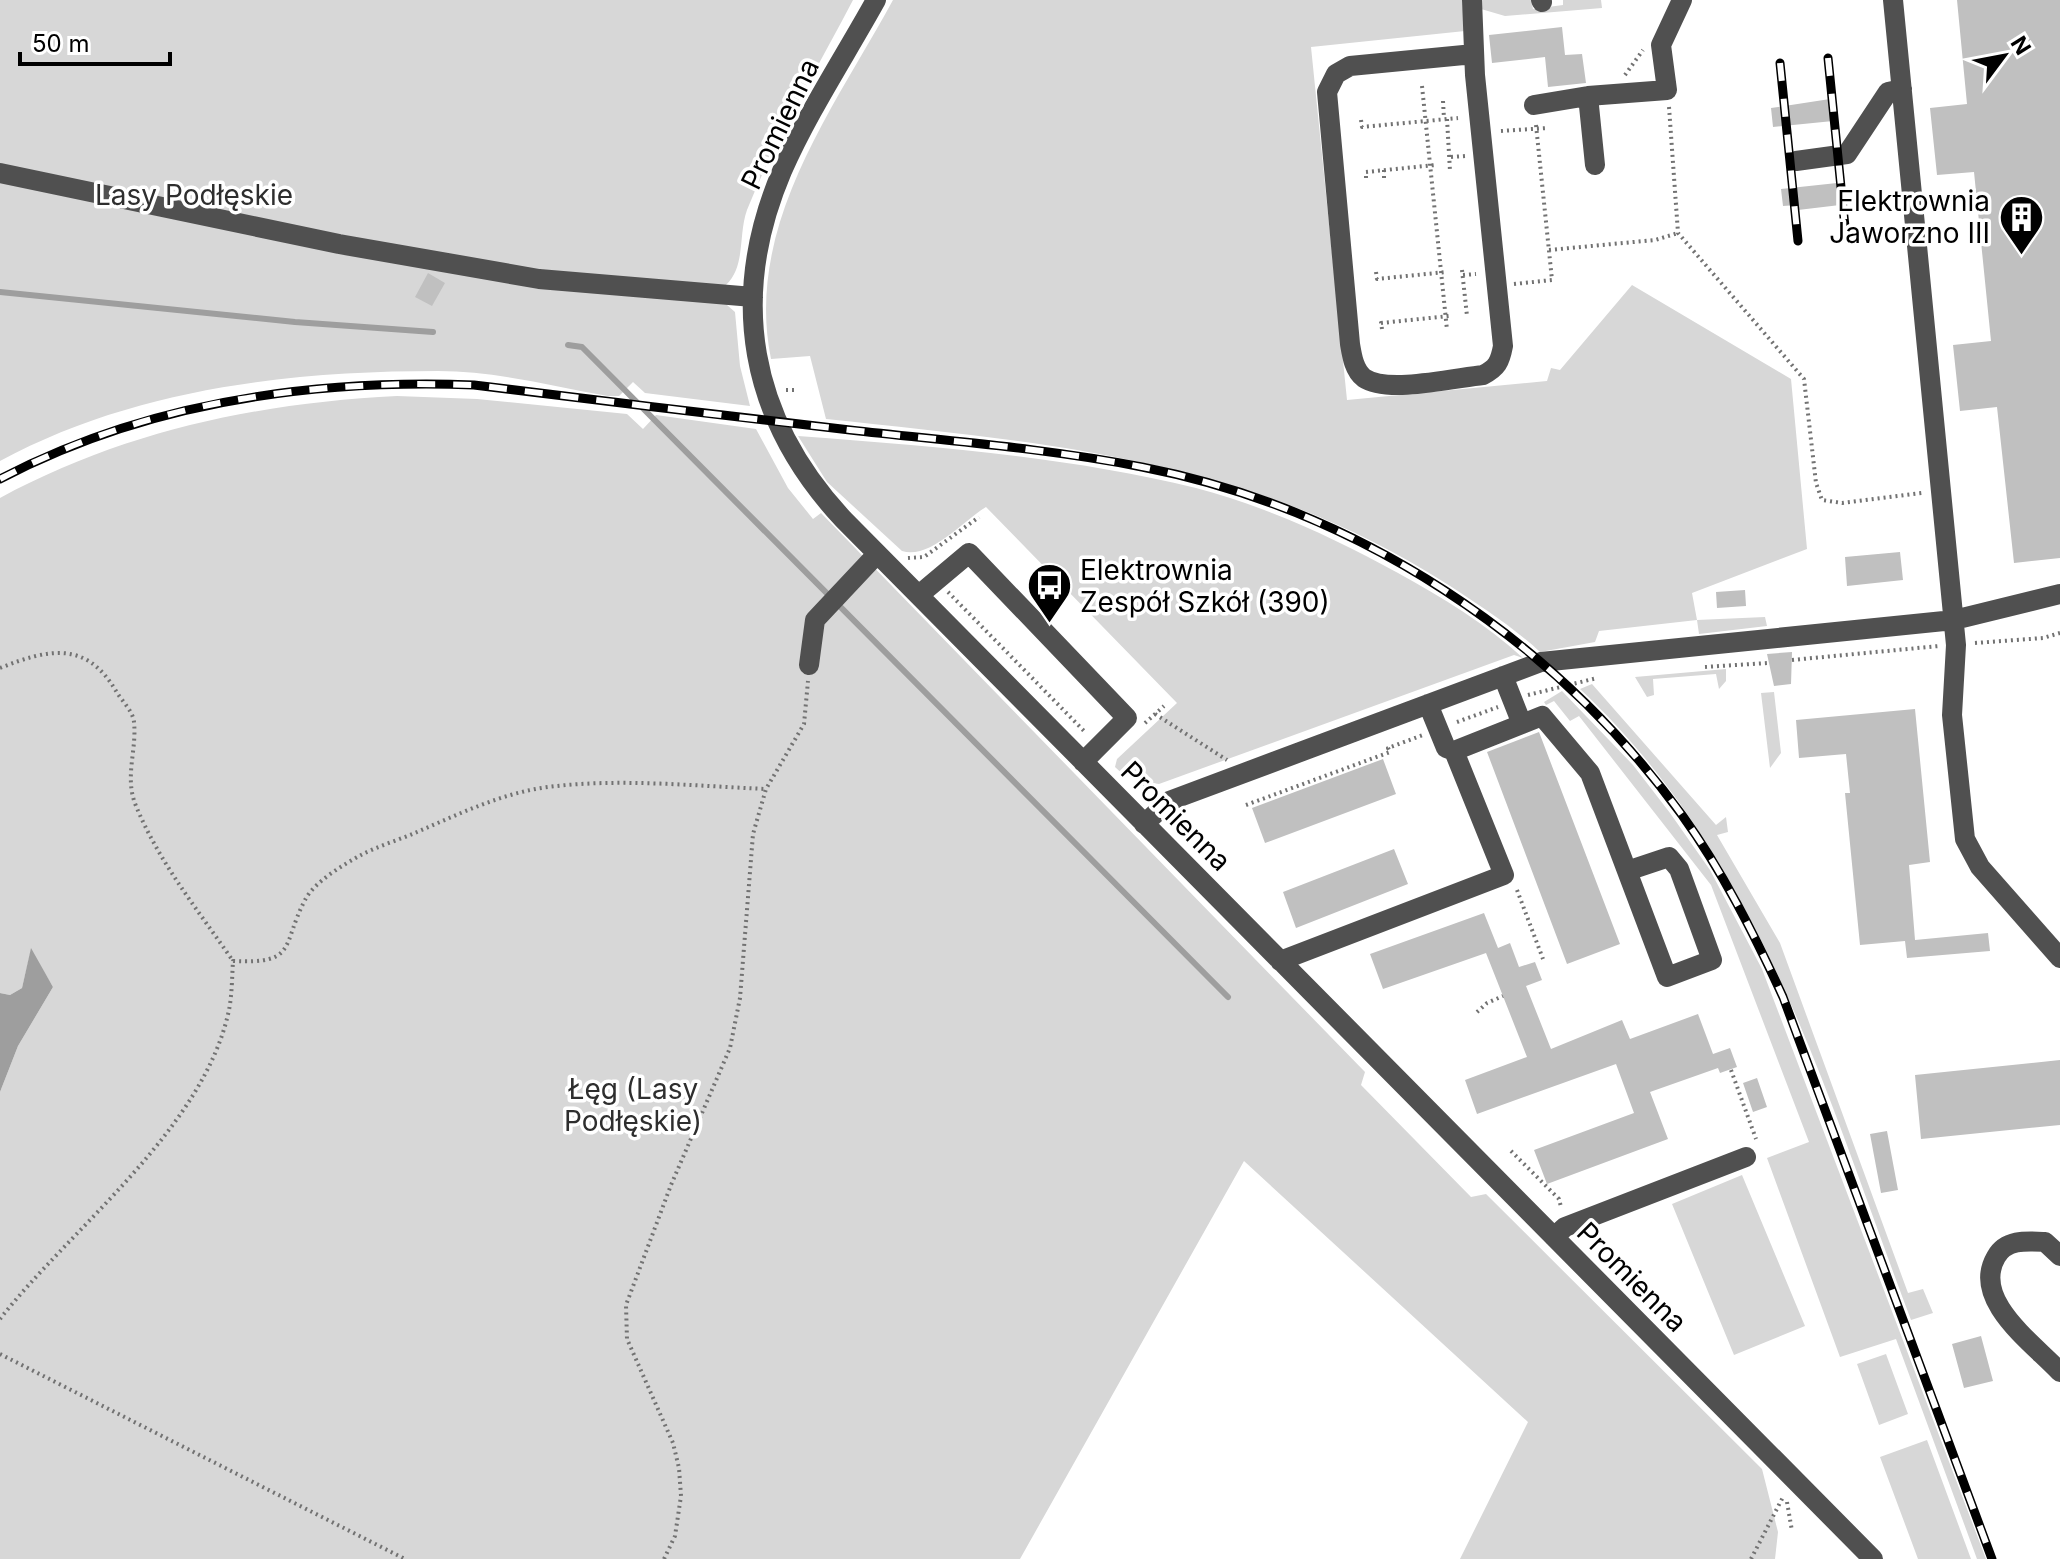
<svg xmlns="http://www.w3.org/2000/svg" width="2060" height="1559" font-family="Inter,sans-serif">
<rect width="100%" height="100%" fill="#fff"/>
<!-- green -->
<path fill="#d7d7d7" d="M0 0H853C817 69 776 137 747 210 738 235 746 266 726 285L727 305 735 312 740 366 750 406 645 393 633 382 619 396H608C552 386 495 371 438 371 289 371 133 389 0 461Z
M893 0H1462L1465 31 1311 47 1347 400 1547 381 1551 368 1560 370 1632 285 1791 379 1807 549 1692 593 1697 620 1765 617 1767 626 1699 634 1697 620 1599 631 1595 642 1540 652C1512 626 1479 605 1447 584 1252 459 1050 443 826 419L810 356 771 359C744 226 833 110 893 0Z
M1480 0H1531L1533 9 1563 5V0H1601L1602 8 1505 16 1481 9Z
M397 396 477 399 627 414 643 429 656 415 756 429 788 488 813 519 821 513 1365 1072 1361 1085 1471 1197 1486 1194 1762 1469 1778 1532 1775 1559H1460L1528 1422 1244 1161 1020 1559H0V1092L18 1046 53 987 31 950 22 988 10 995 0 993V498C124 431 258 403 397 396Z
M798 436C931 446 1066 456 1196 488 1265 506 1335 538 1398 573 1442 597 1486 624 1523 658L1514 655 1159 784C1141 782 1128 780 1115 767L1117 759 1177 703 986 507C964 520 930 560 902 551L827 482Z
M1726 669V681L1719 689 1716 674 1653 679 1654 695 1647 697 1635 677Z
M1592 684 1716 825 1726 817 1728 832 1717 835 1780 943 1908 1293 1923 1289 1933 1313 1911 1320C1825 1093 1763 861 1580 689Z
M1562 691 1633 765 1670 813 1710 870 1762 969 1986 1559H1977L1896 1339 1840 1357 1767 1158 1809 1142 1711 885 1579 716 1570 721 1554 701 1546 705 1544 702Z
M1774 692 1781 753 1770 768 1761 693Z
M1742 1175 1805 1326 1734 1355 1672 1204Z
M1886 1354 1908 1414 1879 1425 1857 1364Z
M1927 1440 1971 1559H1918L1880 1457Z"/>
<!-- water -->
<path fill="#9e9e9e" d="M31 948 53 987 18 1046 0 1092V993L10 995 22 988Z"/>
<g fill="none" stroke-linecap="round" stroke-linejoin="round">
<!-- stream -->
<path stroke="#9e9e9e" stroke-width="6" d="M0 292 295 322 433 332
M568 345 582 347 1228 997"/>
</g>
<!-- building -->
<path fill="#c0c0c0" d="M1957 0H2060V558L2014 563 1997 407 1960 411 1953 345 1991 341 1974 172 1937 175 1930 108 1967 104Z
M1562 27 1565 55 1582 54 1586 83 1548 87 1545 57 1492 63 1489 35Z
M1830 99 1833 121 1773 127 1771 108Z
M1837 183 1840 205 1798 210 1797 205 1783 206 1781 189Z
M428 273 445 283 432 306 415 297Z
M1900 552 1903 580 1847 586 1845 557Z
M1745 590 1746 606 1717 608 1716 592Z
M1792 652 1791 684 1774 686 1767 654Z
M1915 709 1930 862 1909 865 1915 940 1988 933 1990 951 1907 958 1905 941 1860 945 1845 793H1850L1846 754 1799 758 1796 720Z
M1539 732 1620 944 1567 964 1487 752Z
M1383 759 1396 794 1265 843 1252 808Z
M1394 849 1408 884 1296 928 1283 892Z
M1484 913 1498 948 1510 943 1519 967 1535 962 1542 980 1526 986 1551 1049 1622 1020 1630 1039 1698 1014 1713 1054 1730 1048 1737 1067 1720 1073 1718 1068 1650 1092 1668 1139 1547 1184 1534 1150 1634 1113 1616 1064 1477 1114 1465 1080 1527 1057 1486 953 1383 989 1370 954Z
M2060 1060V1125L1921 1139 1915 1075Z
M1757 1078 1767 1107 1753 1112 1743 1083Z
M1887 1131 1898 1190 1881 1193 1870 1134Z
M1981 1336 1993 1381 1964 1388 1952 1344Z"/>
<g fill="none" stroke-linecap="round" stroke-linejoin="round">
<!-- path -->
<path stroke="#727272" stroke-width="4" stroke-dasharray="2 4" stroke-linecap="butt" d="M1625 75 1643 50
M1422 86 1447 330
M1443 101 1444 119
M1669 107 1678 233 1804 379 1816 483 1822 500 1842 503 1922 493
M1447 119 1450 171
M1361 120 1362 127 1458 118
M1501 131 1548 128
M1451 157 1465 156
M1384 170V178
M1366 178V172L1435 165
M1549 250 1655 240 1678 233
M1462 270 1467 316
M1376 272 1377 279 1446 272
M1463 275 1476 274
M1514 284 1552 280 1536 125
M1382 329 1381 323 1449 316
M786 390H798
M908 558 924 557 979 517
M948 592 1085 732
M1975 643 2043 638 2060 633
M1792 660 1939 646
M1705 667 1768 663
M0 668C48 649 86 640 116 691 121 700 133 711 134 722 137 751 124 777 136 806 160 864 198 910 233 961
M1528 695 1597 678
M1155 714 1227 760
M1457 722 1498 707
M1145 723 1164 706
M1137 787H1156
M1246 805 1390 752 1388 748 1423 735
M1517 890 1543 959
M1477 1012 1487 1003 1503 996
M1731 1070 1756 1139
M1511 1151 1559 1199 1561 1207
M0 1319C71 1228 204 1129 229 1010 232 995 232 977 233 961 298 964 281 946 305 900 314 882 343 865 361 855 378 846 399 840 417 832 459 814 502 793 548 787 619 778 695 786 766 789
M0 1354 405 1559
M1787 1502 1792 1531
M664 1559 675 1536 681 1496 679 1468 673 1443 627 1339 626 1305 671 1185 730 1048 740 998 753 834 766 789 804 724 808 681
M1751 1559 1783 1497"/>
<!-- minor -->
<path stroke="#505050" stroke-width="20" d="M876 0C845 56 808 112 782 171 728 298 749 418 843 519L1873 1559
M1472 0 1475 75 1503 346C1500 362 1497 368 1483 375 1455 378 1387 394 1364 378 1354 370 1352 356 1350 344L1327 92 1336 74 1350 66 1474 54
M1541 0 1542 2
M1893 0 1956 645 1952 715 1965 839 1980 867 2060 958
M1588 96 1667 90 1661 45 1682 0
M1534 105 1588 96 1595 165
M1796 161 1847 154 1888 92 1902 89
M0 173 339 244 539 279 753 297
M919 595 969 553 1127 718 1083 762
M809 665 815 620 877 554
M1503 676 1522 724 1542 716 1590 773 1667 977 1712 960 1679 869 1669 857 1627 871
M1454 751 1522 724
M1144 824 1169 801 1541 662 1954 620 2060 594
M1280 961 1504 875 1454 751 1446 748 1428 704
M1554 1237 1565 1227 1746 1157
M2060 1256 2045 1242C2027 1241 2006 1239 1996 1257 1971 1300 2033 1343 2060 1372"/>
<defs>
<path id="rail" d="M1828 58 1846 237
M1780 63 1798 241
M0 479C147 402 310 379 474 385 599 400 725 416 850 430 947 441 1045 448 1142 467 1358 509 1553 638 1682 815 1723 872 1754 934 1783 997L1992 1559"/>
</defs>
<!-- rail casing -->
<use href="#rail" stroke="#000" stroke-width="9"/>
<!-- rail -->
<use href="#rail" stroke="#fff" stroke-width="6" stroke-dasharray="18" stroke-linecap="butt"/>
</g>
<!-- icons -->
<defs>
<symbol id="building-pin" viewBox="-11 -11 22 30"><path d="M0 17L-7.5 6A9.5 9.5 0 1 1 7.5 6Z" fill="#000" stroke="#fff"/><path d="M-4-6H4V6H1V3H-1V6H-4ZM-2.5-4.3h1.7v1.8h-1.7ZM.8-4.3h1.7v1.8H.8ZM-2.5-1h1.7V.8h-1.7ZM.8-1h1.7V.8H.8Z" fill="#fff"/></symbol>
<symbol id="bus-pin" viewBox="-11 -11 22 30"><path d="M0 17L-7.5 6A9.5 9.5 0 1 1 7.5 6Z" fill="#000" stroke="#fff"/><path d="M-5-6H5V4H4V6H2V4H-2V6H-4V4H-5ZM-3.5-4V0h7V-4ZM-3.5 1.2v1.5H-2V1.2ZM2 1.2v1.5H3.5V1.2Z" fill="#fff"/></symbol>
</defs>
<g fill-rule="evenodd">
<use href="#building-pin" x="1996" y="192" width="51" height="69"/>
<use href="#bus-pin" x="1024" y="560" width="51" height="69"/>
</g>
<g text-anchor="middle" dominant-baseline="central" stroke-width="7" stroke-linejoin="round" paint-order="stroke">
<!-- street labels -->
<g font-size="28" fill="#000" stroke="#fff">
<text transform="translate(780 124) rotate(-64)">Promienna</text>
<text transform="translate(1176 816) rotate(45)">Promienna</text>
<text transform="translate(1632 1277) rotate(45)">Promienna</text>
</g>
<!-- park labels -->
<g font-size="28" fill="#2e2e2e" stroke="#fff">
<text x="194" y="195">Lasy Podłęskie</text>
<text x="633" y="1089">Łęg (Lasy<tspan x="633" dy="32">Podłęskie)</tspan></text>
</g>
<!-- poi labels -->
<g font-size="28" fill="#000" stroke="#fff" text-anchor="end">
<text x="1990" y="201">Elektrownia<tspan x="1990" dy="32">Jaworzno III</tspan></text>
<text x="1080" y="570" text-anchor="start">Elektrownia<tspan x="1080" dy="32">Zespół Szkół (390)</tspan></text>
</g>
</g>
<!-- north arrow -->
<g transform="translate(2004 56) rotate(58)" stroke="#ffffff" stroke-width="6" paint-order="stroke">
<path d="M0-6L14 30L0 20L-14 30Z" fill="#000000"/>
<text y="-12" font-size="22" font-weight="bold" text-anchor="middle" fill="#000000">N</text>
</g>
<!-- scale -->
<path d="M20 52v12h150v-12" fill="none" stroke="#000000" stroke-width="4"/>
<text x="32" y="52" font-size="24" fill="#000000" stroke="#ffffff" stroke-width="6" paint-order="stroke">50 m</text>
</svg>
